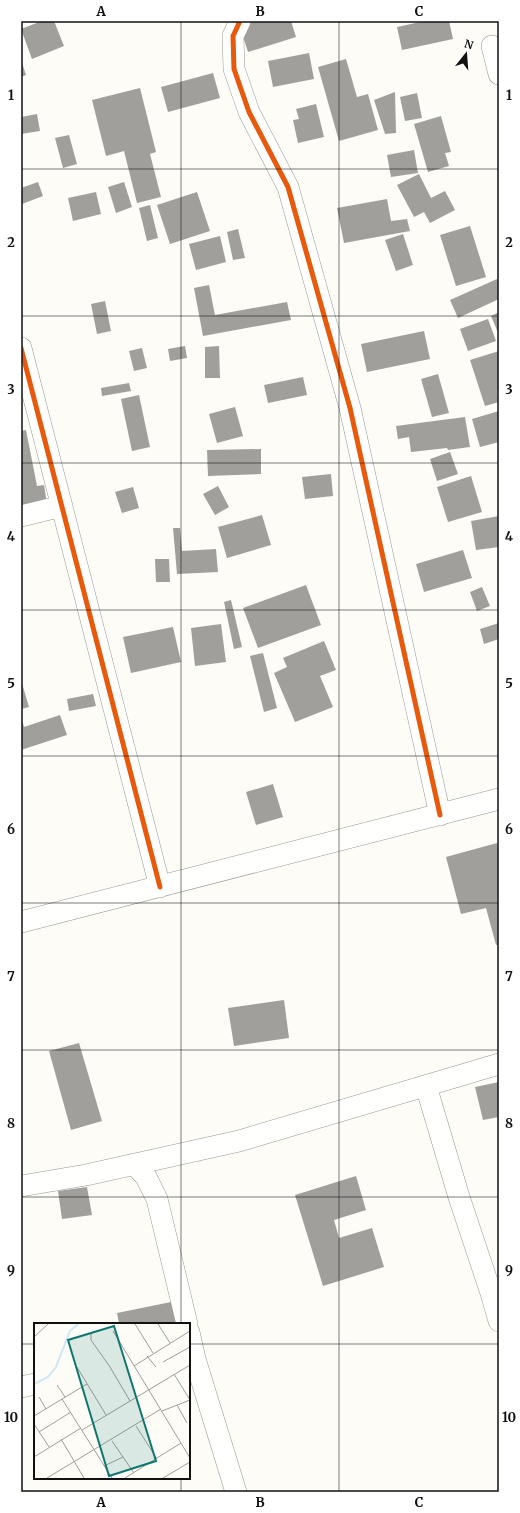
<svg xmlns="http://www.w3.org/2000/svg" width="520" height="1513" font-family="Merriweather,serif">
<rect width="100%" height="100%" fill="#fdfcf7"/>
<!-- building -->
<path fill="#a19f9c" d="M42 21H54L64 46 32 59 21 29Z
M238 21H291L296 37 248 52Z
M425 21H449L453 39 402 50 397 27Z
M309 53 314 79 273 87 268 61Z
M346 59 357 97 368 94 378 130 339 141 318 67Z
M21 60 26 75 21 77Z
M213 73 220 98 168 112 161 87Z
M140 88 156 152 150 154 161 197 137 203 124 151 106 156 92 100Z
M395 92 396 133 385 134 374 100Z
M417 93 422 118 405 121 400 97Z
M316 104 324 137 298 143 293 120 299 119 296 109Z
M37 114 40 131 21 134V117Z
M441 116 451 152 445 153 449 166 428 172 414 124Z
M69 135 77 164 63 168 55 138Z
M414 150 418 173 391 177 387 155Z
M419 174 431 198 445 191 455 210 430 223 424 212 414 217 397 185Z
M38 182 43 196 22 204 21 188Z
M124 182 132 207 116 213 108 187Z
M96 192 101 214 73 221 68 198Z
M197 192 210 231 170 244 157 205Z
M387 199 391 221 407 219 410 231 344 243 337 208Z
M150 205 158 238 147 241 139 208Z
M470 226 486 277 456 286 440 235Z
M238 229 245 258 233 260 227 232Z
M403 234 413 265 396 271 385 240Z
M220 236 226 262 196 270 189 244Z
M497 279 499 284V299L458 318 450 300Z
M209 285 215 315 287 302 291 320 203 336 194 288Z
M105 301 111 331 97 334 91 304Z
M499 312V335L491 316Z
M488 319 496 341 468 351 460 329Z
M424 331 430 359 367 372 361 344Z
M185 346 187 358 170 361 168 349Z
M219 346 220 378H205V347Z
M142 348 147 368 134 371 129 351Z
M499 351V390L497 391 499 402 485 406 470 360Z
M438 374 449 413 432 417 421 379Z
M303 377 307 395 268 403 264 385Z
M129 383 131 391 102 396 101 388Z
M139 395 150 447 132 451 121 399Z
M235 407 243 436 217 443 209 414Z
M499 411V442L480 447 472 419Z
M465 417 470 447 448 450 447 448 411 452 409 437 398 439 396 426Z
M26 430 37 486 44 485 47 504 21 509V431Z
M261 449V474L208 476 207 450Z
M450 452 458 474 437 481 430 459Z
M331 474 333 496 305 499 302 477Z
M471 476 482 512 448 522 437 487Z
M218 486 229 507 215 515 203 494Z
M133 487 139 508 122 513 115 492Z
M262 515 271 545 227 558 218 527Z
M499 516V547L476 550 471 521Z
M173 528H180L182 551 216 549 218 572 177 574Z
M463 550 472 578 424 592 416 564Z
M155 559H169L170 582H156Z
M306 585 321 625 258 648 243 608Z
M482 587 490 606 477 611 470 592Z
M231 600 242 647 234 649 224 602Z
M499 623V639L484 644 480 629Z
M221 624 226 662 195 666 191 628Z
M173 627 181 662 131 673 123 637Z
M324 641 336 670 320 676 333 707 295 722 274 673 287 667 283 658Z
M263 653 277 708 264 712 250 656Z
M21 680 29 707 21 709Z
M93 694 96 706 69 711 67 699Z
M60 715 67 735 21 750V717L24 727Z
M273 784 283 817 256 825 246 792Z
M497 843 499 852V944L496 945 486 908 461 914 446 857Z
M284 1000 289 1038 234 1046 228 1008Z
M79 1043 102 1121 71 1130 49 1051Z
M499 1082V1117L483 1120 475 1087Z
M356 1176 366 1210 334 1220 339 1238 372 1228 384 1267 323 1286 295 1195Z
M87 1187 92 1215 62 1219 58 1191Z
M171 1302 176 1324H119L117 1313Z"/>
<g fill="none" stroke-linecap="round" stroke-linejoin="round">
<defs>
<path id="minor" d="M240 21 233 36 234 69 249 112 288 187 350 408 440 815
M492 46 499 74
M21 348 160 887
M21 516 62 506
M21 922 499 799
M426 1086 459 1197 491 1293 499 1321
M134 1164 146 1177 157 1199 187 1324
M21 1186 86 1175 239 1141 499 1064
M189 1332 195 1359 236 1492
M21 1387 35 1384"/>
</defs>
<!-- minor casing -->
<use href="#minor" stroke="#979795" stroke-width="22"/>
<!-- minor -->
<use href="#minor" stroke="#fffffe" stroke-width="21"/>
<defs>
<path id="cycleway" d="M240 21 233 36 234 69 249 112 288 187 350 408 440 815
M21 348 160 887"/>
</defs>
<!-- cycleway casing -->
<use href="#cycleway" stroke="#fff" stroke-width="8"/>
<!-- cycleway -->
<use href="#cycleway" stroke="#e8590c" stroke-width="5"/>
</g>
<!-- grid -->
<path fill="none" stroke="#111" stroke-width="1" stroke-opacity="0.55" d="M181 21V1324M339 21V1492M21 169H499M21 316H499M21 463H499M21 610H499M21 756H499M21 903H499M21 1050H499M21 1197H499M21 1344H35M189 1344H499M181 1478V1492"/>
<!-- overview -->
<g transform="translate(34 1323)">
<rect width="156" height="156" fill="#fdfcf7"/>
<path fill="none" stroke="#cde8f7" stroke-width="2" d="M0 61 14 54 22 44 36 8 44 1"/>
<path fill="none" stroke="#9f9e9b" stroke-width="1" d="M101 1 119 30M124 1 136 20M79 8 156 135M57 10V17L76 44 96 78M0 14 14 1M113 33 122 44M129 39 156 24M100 43 156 8M43 44 72 92M23 62 31 74M5 74 12 86M28 76 78 155M143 82 153 100M128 88 156 77 140 51M0 93 53 61M0 101 15 124M102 103 123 136M48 107 156 42M5 109 37 89M27 116 50 155M78 118 100 150M0 134 47 105M70 143 89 134M13 155 127 86M91 155 147 120M129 155 156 139"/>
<path fill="#0f766e" fill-opacity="0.15" stroke="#0f766e" stroke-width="2" d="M80 3 122 138 75 153 34 17Z"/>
<rect width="156" height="156" fill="none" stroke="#111" stroke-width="2"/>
</g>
<!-- border -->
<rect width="520" height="1513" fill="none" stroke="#ffffff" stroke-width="44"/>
<!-- north arrow -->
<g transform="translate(466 54) rotate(17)" stroke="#ffffff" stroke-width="3" paint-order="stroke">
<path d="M0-3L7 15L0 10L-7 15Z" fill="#111111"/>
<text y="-6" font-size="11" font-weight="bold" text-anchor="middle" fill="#111111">N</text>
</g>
<rect x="22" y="22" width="476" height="1469" fill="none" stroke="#111" stroke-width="1.5"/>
<g font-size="13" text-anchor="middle" font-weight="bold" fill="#111">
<text x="101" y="16">A</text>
<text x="260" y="16">B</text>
<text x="419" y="16">C</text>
<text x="11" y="100">1</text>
<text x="509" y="100">1</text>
<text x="11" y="247">2</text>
<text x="509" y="247">2</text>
<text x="11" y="394">3</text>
<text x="509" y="394">3</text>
<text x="11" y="541">4</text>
<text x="509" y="541">4</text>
<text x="11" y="688">5</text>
<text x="509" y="688">5</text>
<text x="11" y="834">6</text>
<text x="509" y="834">6</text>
<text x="11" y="981">7</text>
<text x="509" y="981">7</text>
<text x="11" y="1128">8</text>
<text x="509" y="1128">8</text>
<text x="11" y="1275">9</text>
<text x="509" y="1275">9</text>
<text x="11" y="1422">10</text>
<text x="509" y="1422">10</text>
<text x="101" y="1507">A</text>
<text x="260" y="1507">B</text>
<text x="419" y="1507">C</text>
</g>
</svg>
